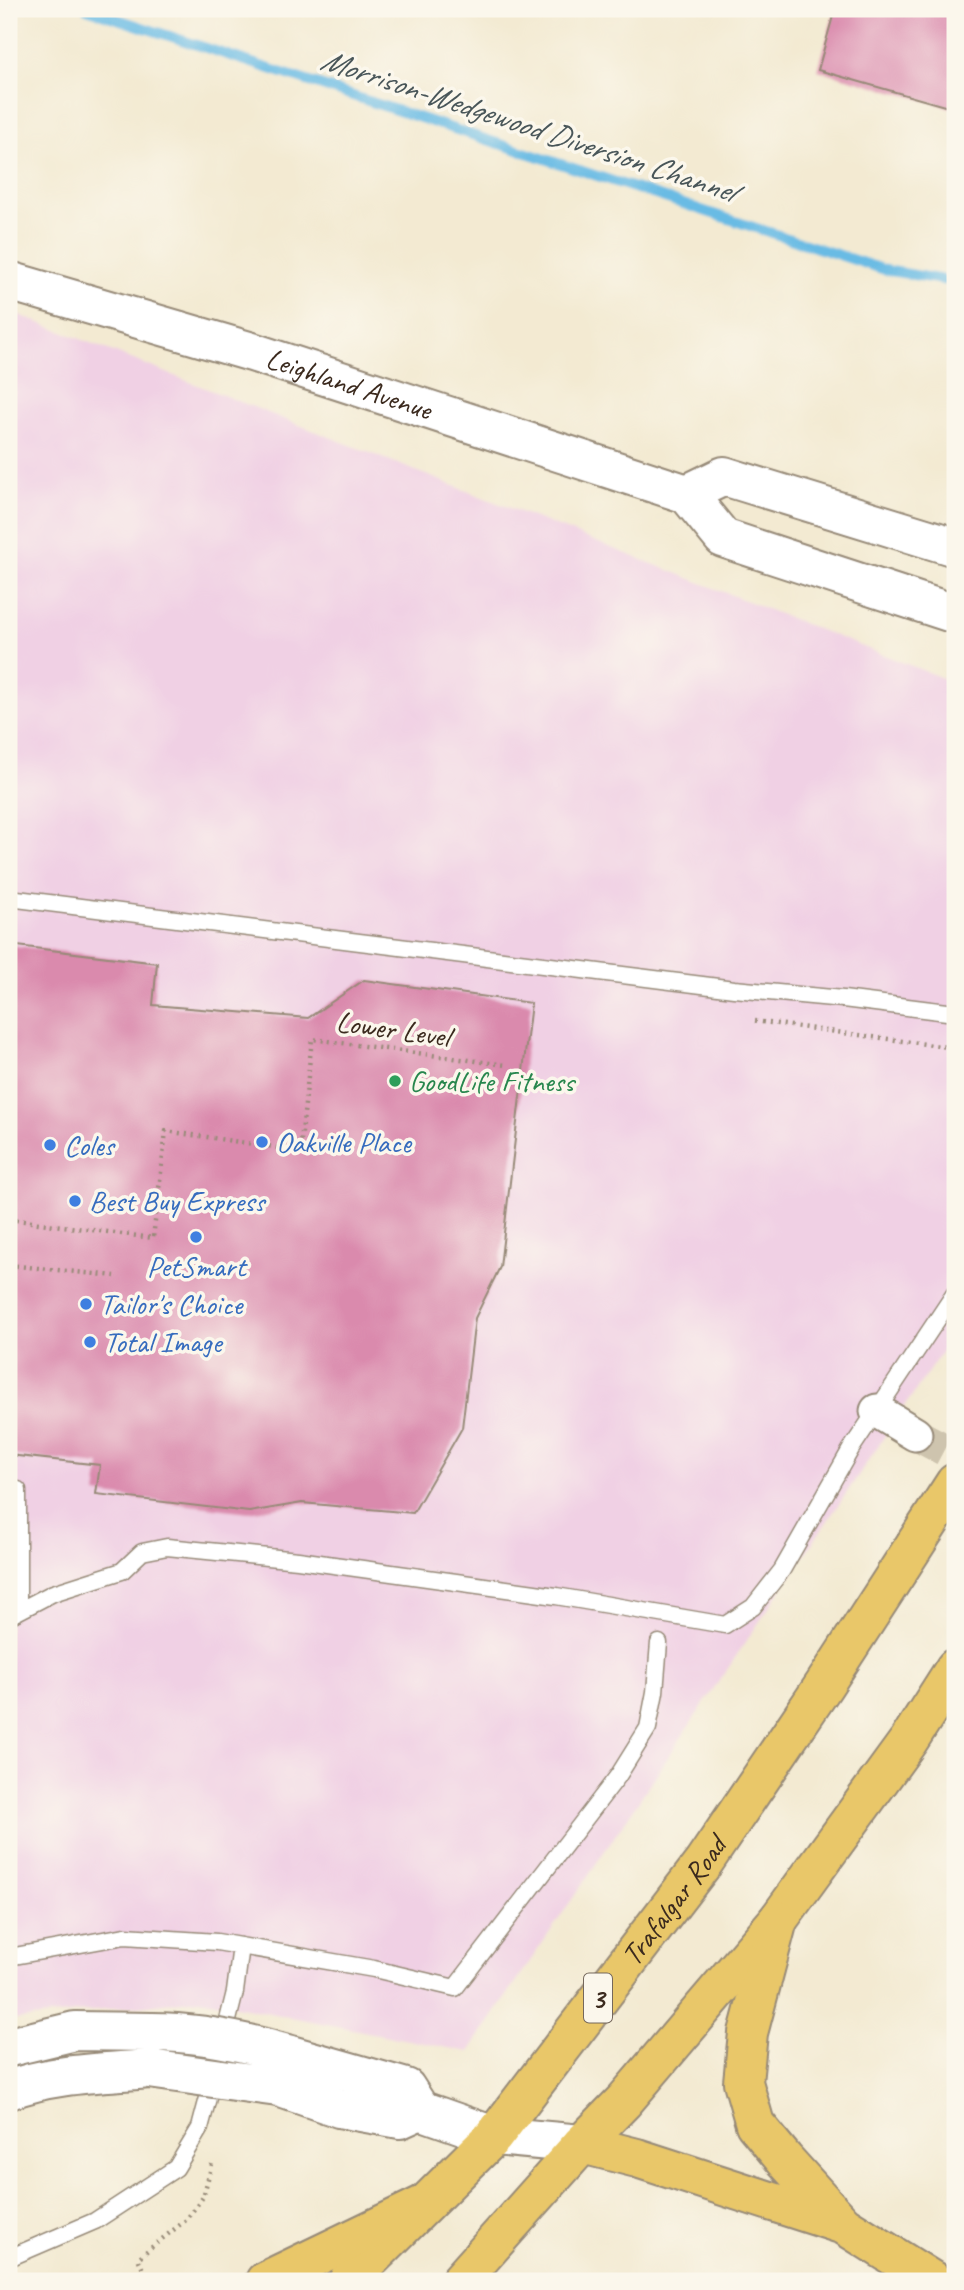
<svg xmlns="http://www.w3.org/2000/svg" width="964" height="2290" font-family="Caveat,sans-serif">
<rect width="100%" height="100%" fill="#fbf7ec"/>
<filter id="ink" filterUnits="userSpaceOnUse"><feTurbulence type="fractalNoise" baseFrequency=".0143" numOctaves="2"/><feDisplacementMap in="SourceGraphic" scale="14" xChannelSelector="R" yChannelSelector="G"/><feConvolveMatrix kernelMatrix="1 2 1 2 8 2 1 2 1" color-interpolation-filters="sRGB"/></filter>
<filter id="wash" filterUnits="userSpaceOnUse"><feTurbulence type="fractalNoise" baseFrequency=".00686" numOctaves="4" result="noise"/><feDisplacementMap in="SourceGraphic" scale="28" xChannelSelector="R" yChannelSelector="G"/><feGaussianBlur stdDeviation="1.57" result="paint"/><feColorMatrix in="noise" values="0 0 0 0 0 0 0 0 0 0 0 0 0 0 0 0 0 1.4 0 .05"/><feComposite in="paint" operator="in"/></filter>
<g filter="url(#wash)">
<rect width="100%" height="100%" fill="#f3ead2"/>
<!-- built -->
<path fill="#f0d0e4" d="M9 311 955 683V1332L469 2052 200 1999 15 2020 9 2023Z"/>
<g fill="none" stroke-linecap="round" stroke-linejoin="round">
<!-- stream -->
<path stroke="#69bbe4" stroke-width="10" d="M87 9 885 270 955 282"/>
</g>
<g id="blocks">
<!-- building -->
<path fill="#da8aad" d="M835 9H955V109L818 70Z
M9 945 157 963 153 1005 308 1018 364 980 531 1003 500 1267 475 1318 462 1428 413 1513 302 1503 249 1512 96 1494 100 1465 9 1455Z"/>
</g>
</g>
<g filter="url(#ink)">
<use href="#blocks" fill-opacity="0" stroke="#978a78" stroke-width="2"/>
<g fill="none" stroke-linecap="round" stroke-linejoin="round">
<!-- minor-tunnel -->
<path stroke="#cec4ae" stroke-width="33" stroke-dasharray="33 17" stroke-linecap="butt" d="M915 1434 955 1455"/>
<defs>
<path id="service" d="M9 898 734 989 843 999 955 1013
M9 1489 18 1490V1609
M9 1616 53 1593 122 1571 142 1552 167 1547 298 1560 556 1596 725 1625 753 1607 782 1570 851 1449 955 1293
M9 1957 125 1936 217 1942 374 1969 455 1988 618 1776 648 1728 655 1692 659 1643
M223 2040 235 1992 241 1946
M9 2258 95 2221 176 2168 200 2128 213 2079"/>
<path id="minor" d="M877 1411 915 1434"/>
<g id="tertiary">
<path id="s1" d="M9 281 252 352 687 494 723 538 955 614"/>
<path d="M687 494 724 476 955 547"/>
<path d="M9 2047 75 2031 152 2032"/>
<path d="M287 2054 406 2088 420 2110 494 2136 582 2144"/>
<path d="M278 2087 339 2108 400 2119 420 2110"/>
<path d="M9 2090C52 2073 103 2073 149 2069"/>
</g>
<g id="primary">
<path id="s2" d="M348 2281 494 2136 704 1862 824 1685 955 1483"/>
<path d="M460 2281 582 2144 624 2101 778 1920 909 1740 955 1668"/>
</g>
<path id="motorway" d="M778 1920 748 2033 743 2082 755 2124 784 2159 842 2223
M582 2144 637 2158 844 2225 933 2281
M265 2281 425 2204"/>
</defs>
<!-- service casing -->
<use href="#service" stroke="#978a78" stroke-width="19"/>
<!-- minor casing -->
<use href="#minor" stroke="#978a78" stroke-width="37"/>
<!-- tertiary casing -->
<use href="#tertiary" stroke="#978a78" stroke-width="42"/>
<!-- primary casing -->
<use href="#primary" stroke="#978a78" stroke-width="42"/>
<!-- motorway casing -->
<use href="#motorway" stroke="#978a78" stroke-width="42"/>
<!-- path -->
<path stroke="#978a78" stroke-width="4.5" stroke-dasharray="2 5" stroke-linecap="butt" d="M755 1021 955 1048
M9 1219 153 1238 166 1131 300 1151 312 1039 506 1065
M9 1265 115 1276
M148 2281 138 2258 186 2220 203 2197 212 2164"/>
<!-- service -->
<use href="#service" stroke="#fff" stroke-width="16"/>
<!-- minor -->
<use href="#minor" stroke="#fff" stroke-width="33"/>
<!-- tertiary -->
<use href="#tertiary" stroke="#fff" stroke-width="38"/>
<!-- primary -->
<use href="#primary" stroke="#e9c769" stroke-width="38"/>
<!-- motorway -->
<use href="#motorway" stroke="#e9c769" stroke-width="38"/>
<defs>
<path id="tertiary-bridge" d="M152 2032C198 2032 242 2041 287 2054
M149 2069 278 2087"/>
</defs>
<!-- tertiary-bridge casing -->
<use href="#tertiary-bridge" stroke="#978a78" stroke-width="42" stroke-linecap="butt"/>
<!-- tertiary-bridge -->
<use href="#tertiary-bridge" stroke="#fff" stroke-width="38"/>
</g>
</g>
<!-- markers -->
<circle fill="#2e9e5b" stroke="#fbf7ec" stroke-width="2.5" cx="395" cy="1081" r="7"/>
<g fill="#3f7fe0" stroke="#fbf7ec" stroke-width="2.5">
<circle cx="262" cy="1142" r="7"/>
<circle cx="50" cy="1145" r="7"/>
<circle cx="75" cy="1201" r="7"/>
<circle cx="196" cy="1237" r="7"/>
<circle cx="86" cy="1304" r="7"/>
<circle cx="90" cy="1342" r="7"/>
</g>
<g text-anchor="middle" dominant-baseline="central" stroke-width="7" stroke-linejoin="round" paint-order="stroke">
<!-- shield labels -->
<rect fill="#fbf7ec" stroke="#75685c" stroke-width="2" x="584" y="1973.5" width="28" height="49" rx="5"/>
<g font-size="28" font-weight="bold" fill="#3b2a1e">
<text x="598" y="1998">3</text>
</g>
<!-- street labels -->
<g font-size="30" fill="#3b2a1e" stroke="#fbf7ec">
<text stroke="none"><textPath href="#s1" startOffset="355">Leighland Avenue</textPath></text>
<text transform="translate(393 1029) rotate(8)">Lower Level</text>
<text stroke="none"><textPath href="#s2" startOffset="502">Trafalgar Road</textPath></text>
</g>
<!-- leisure labels -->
<g font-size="30" fill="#27864d" stroke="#fbf7ec" text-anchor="start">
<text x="409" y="1081">GoodLife Fitness</text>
</g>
<!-- shop labels -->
<g font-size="30" fill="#366cbe" stroke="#fbf7ec" text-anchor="start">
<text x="276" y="1142">Oakville Place</text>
<text x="64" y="1145">Coles</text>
<text x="89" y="1201">Best Buy Express</text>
<text x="196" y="1266" text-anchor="middle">PetSmart</text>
<text x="100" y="1304">Tailor's Choice</text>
<text x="104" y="1342">Total Image</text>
</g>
<!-- water labels -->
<g font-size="32" font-style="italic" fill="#495659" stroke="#fbf7ec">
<text transform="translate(528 125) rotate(18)">Morrison-Wedgewood Diversion Channel</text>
</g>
</g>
<!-- margin -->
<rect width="964" height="2290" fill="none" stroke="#fbf7ec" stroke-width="35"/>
</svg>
